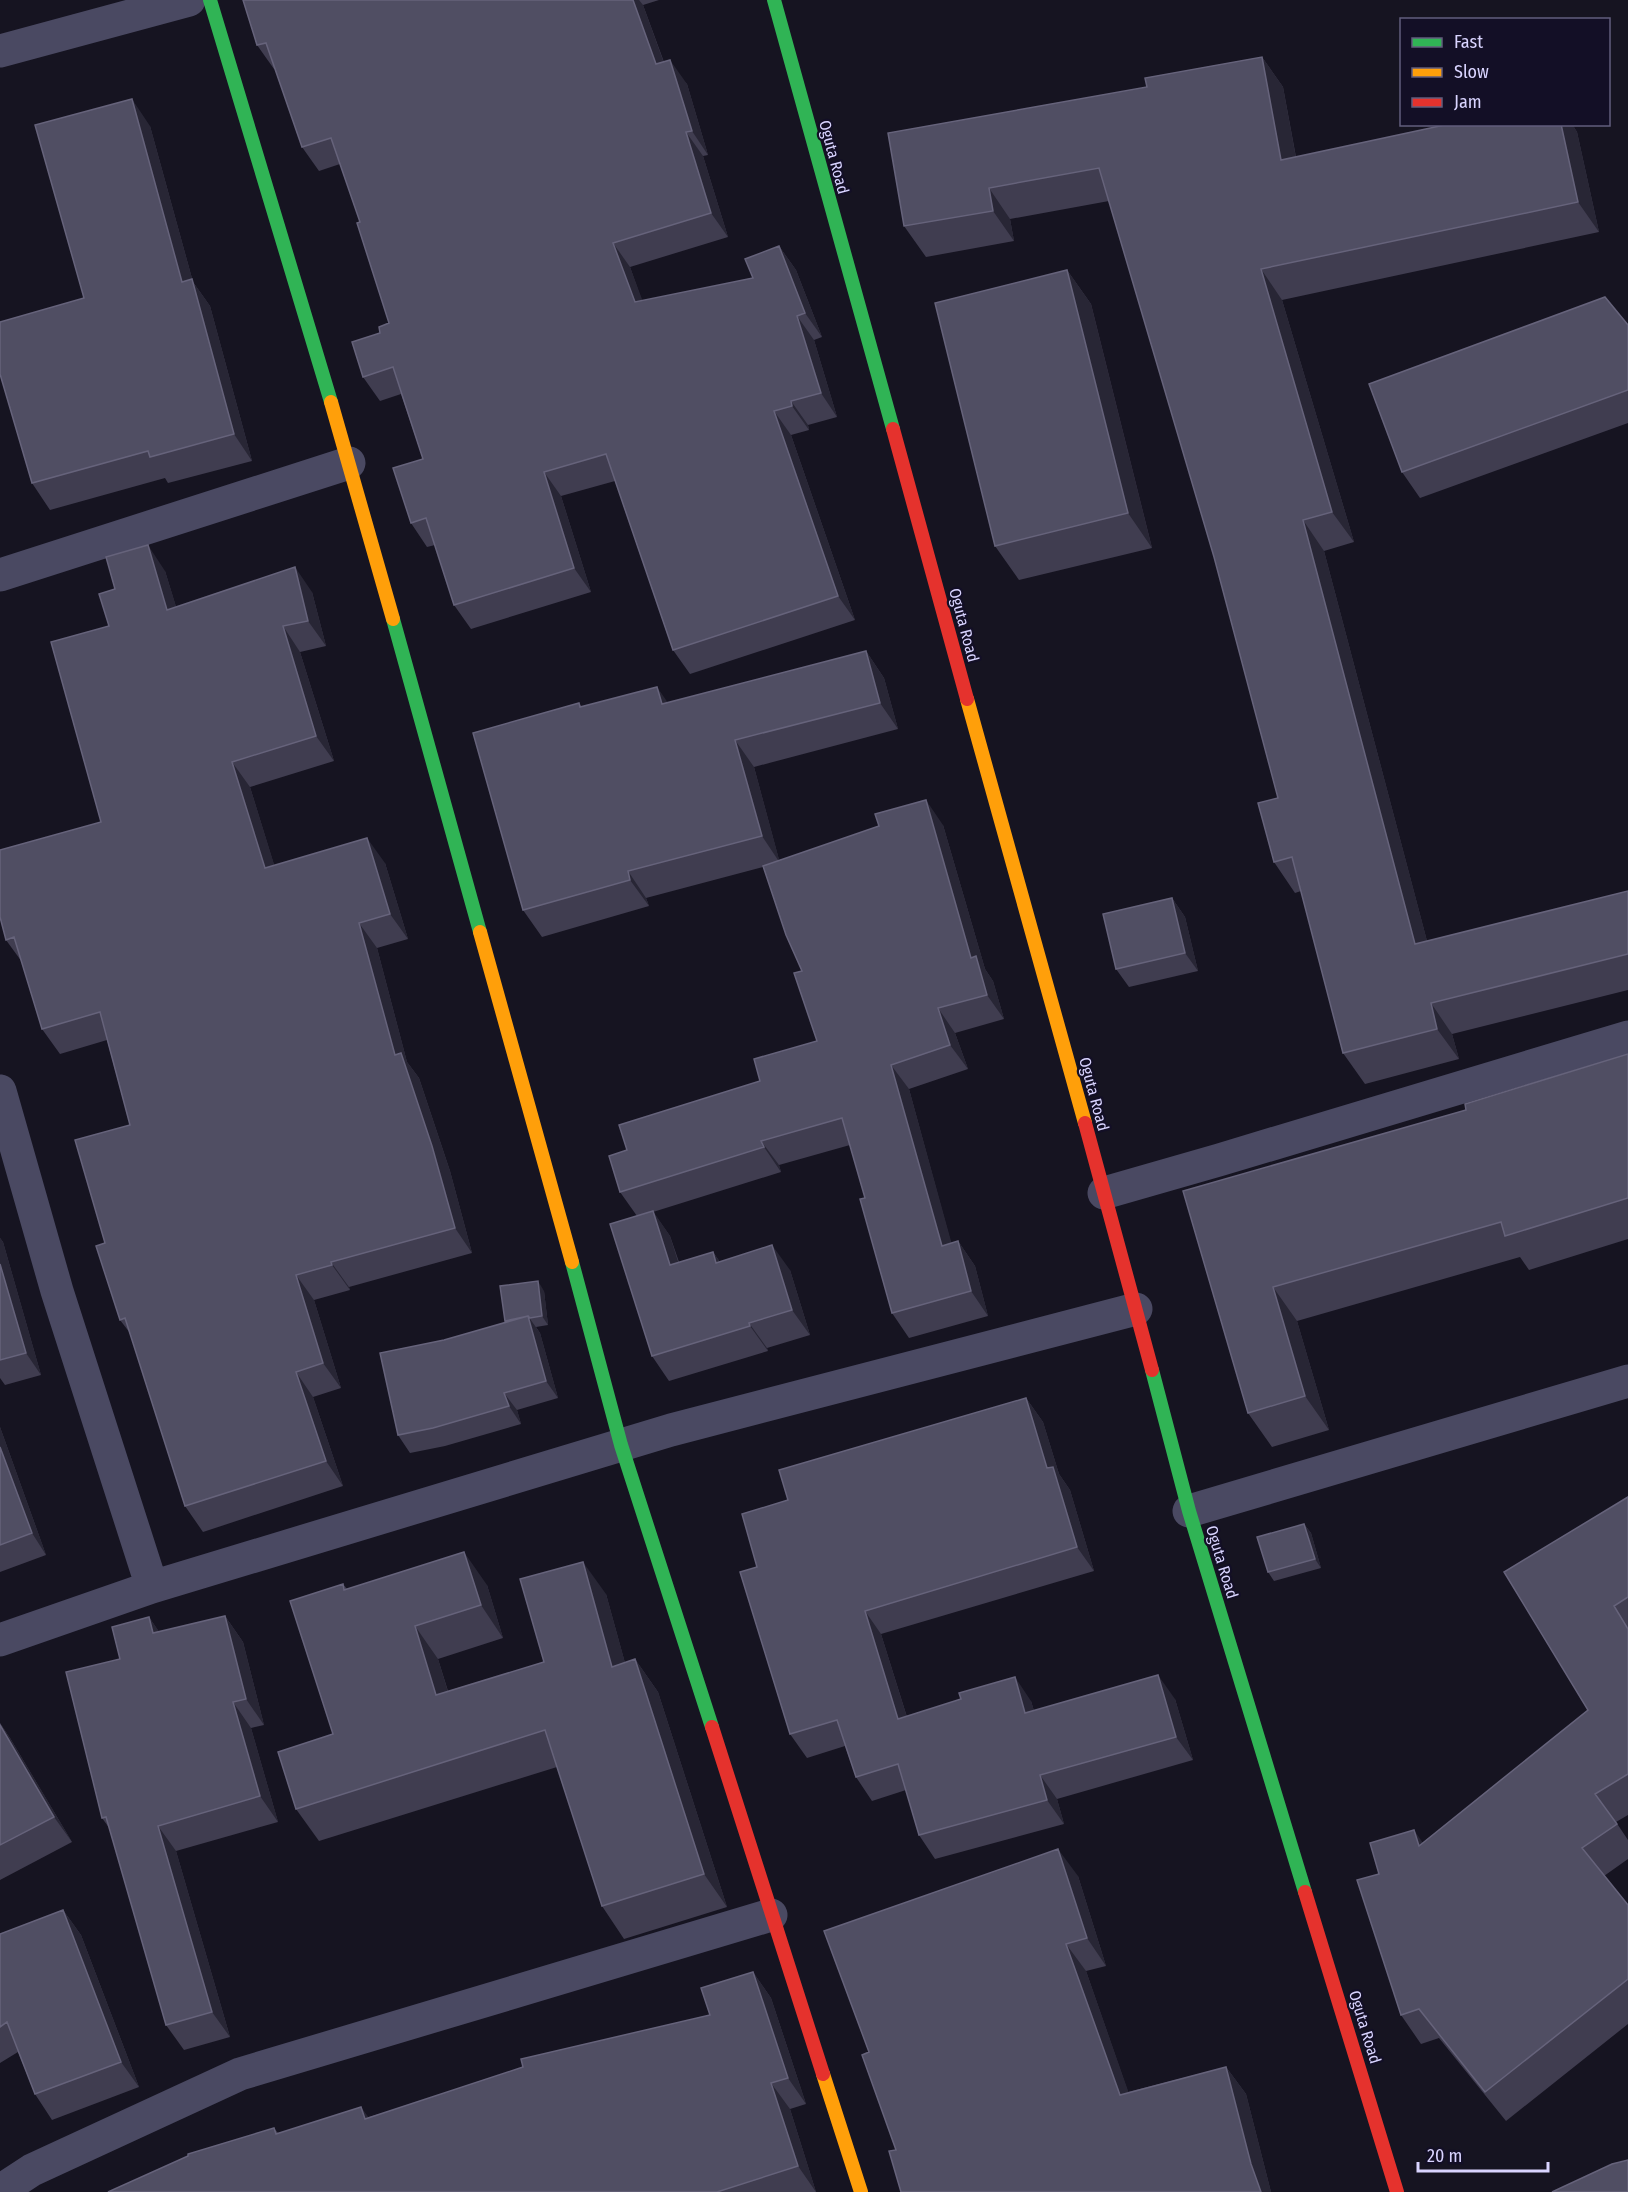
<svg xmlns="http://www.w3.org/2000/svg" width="1628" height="2192" font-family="'Fira Sans Condensed',sans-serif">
<rect width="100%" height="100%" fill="#161421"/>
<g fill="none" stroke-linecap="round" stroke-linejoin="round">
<!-- street -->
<path stroke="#4a4962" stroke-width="33" d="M0 51 189 0
M0 575 349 463
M0 1091 57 1291 152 1587
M1104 1193 1219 1160 1628 1037
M1189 1511 1628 1381
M0 1640 152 1587 671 1430 1136 1309
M0 2191 32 2170 240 2074 771 1915"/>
<!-- fast -->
<path stroke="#30b455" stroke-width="14" d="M210 0 331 402
M774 0 893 429
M393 619 480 932
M572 1262 621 1445 712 1727
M1152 1370 1189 1511 1305 1892"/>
<!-- slow -->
<path stroke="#ff9f0a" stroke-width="14" d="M331 402 393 619
M967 699 1085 1123
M480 932 572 1262
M823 2074 861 2192"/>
<!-- jam -->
<path stroke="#e5322d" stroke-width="14" d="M893 429 967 699
M1085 1123 1152 1370
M712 1727 823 2074
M1305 1892 1397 2192"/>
</g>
<!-- wall -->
<path fill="#403d50" d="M243 0H659L643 5 664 62 687 84 708 155 703 156 728 237 630 267 642 301 753 278 779 246 796 270 822 337 814 340 837 417 808 425 809 430 791 435 855 620 690 674 673 650 615 481 561 496 591 592 471 629 454 605 435 545 427 547 411 523 423 459 401 394 380 401 363 377 380 333 389 323 360 222 340 164 319 171 302 147 275 69H274L257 45Z
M1262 57 1283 87 1296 157 1449 124H1572L1577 132 1599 232 1282 300 1354 542 1324 551 1427 941 1628 891V990L1452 1034 1459 1059 1365 1084 1343 1053 1301 891 1295 893 1274 862 1278 798 1214 557 1109 201 1010 219 1014 241 926 257 904 226 1147 87Z
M150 126 193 282 210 306 252 461 168 483 165 478 50 510 32 483 84 298Z
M1067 270 1091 304 1152 548 1019 580 995 546Z
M1628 325V423L1420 498 1402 472Z
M165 571 176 607 312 592 326 646 300 652 334 761 250 787 274 865 385 863 408 939 377 948 407 1062 419 1078 450 1171 472 1253 349 1287 350 1290 314 1300 341 1388 313 1397 343 1486 203 1532 185 1506 130 1333 120 1320 105 1243 130 1125 107 1040 60 1054 42 1029 22 962 6 940 101 822 109 626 115 589Z
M866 651 884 678 898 729 754 767 779 860 943 825 985 969 993 981 1004 1019 955 1033 968 1069 909 1089 951 1243 958 1241 975 1266 988 1316 909 1338 892 1313 865 1198 850 1145 779 1165 781 1172 653 1212 670 1236 679 1262 713 1252 720 1262 790 1270 810 1335 767 1348 768 1351 669 1381 652 1356 637 1216 620 1192 627 1150 760 1081 817 1041 802 971 763 867 646 898 649 906 542 937 523 910 579 703 582 707 668 703Z
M1172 898 1185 917 1198 971 1129 987 1116 969Z
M1628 1054V1239L1529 1270 1520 1257 1297 1321 1329 1430 1272 1447 1248 1413 1183 1191 1466 1110Z
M0 1238 3 1242 41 1375 5 1385 0 1378Z
M544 1291 548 1325 536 1327 540 1333 558 1398 517 1410 521 1424 445 1446 410 1453 398 1435 444 1340 506 1322 505 1321Z
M1026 1398 1043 1422 1059 1474 1070 1490 1094 1571 881 1634 907 1717 1031 1701 1034 1711 1175 1699 1193 1760 1057 1799 1064 1824 935 1859 919 1835 906 1790 872 1801 856 1777 845 1746 807 1758 790 1734 788 1500Z
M0 1427 46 1555 0 1572Z
M1628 1497V1815L1616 1822 1628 1840V1859L1604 1876 1628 1905V2024L1506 2121 1439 2038 1421 2044 1401 2015 1379 1874 1423 1843 1588 1710Z
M1304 1524 1311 1533 1321 1568 1274 1581 1268 1572Z
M343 1584 347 1589 487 1585 503 1638 438 1659 448 1691 544 1662 606 1594 625 1663 635 1659 658 1692 727 1907 624 1939 602 1906 557 1767 319 1841 296 1809 333 1734Z
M225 1616 243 1642 264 1725 251 1728 278 1822 176 1851 230 2037 184 2050 166 2025 110 1829 102 1818 120 1659 149 1617 159 1632Z
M0 1723 10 1738 72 1842 0 1880Z
M1078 1876 1106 1966 1086 1971 1128 2092 1226 2067 1246 2094 1271 2192H901L896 2150 869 2052Z
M63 1910 81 1935 139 2087 52 2120 35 2094 18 2052 0 2063V1934Z
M753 1972 771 1998 806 2104 790 2109 816 2192H108L274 2128 278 2133 369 2117 710 2015Z"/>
<!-- shaded-wall -->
<path fill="#282635" d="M633 0H639L643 5 673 88 656 64Z
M1262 57 1283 87 1302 191 1281 160Z
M670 60 687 84 708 155 692 131Z
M132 99 150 126 193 282 210 306 252 461 234 434 182 282Z
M1561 124H1572L1577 132 1599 232 1578 202Z
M686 132 703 156 728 237 711 213Z
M989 188 1010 219 1014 241 993 211Z
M613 243 630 267 652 326 635 302Z
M779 246 796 270 822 337 805 313Z
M1261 269 1282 300 1354 542 1332 512Z
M1067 270 1091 304 1152 548 1128 513Z
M797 316 814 340 837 417 821 393Z
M791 401 808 425 809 430 792 406Z
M774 411 791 435 855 620 838 596Z
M544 472 561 496 591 592 574 568Z
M1303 520 1324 551 1436 975 1415 944Z
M148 545 165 571 185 635 167 610Z
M295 567 312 592 326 646 308 621Z
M283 626 300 652 334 761 316 736Z
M866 651 884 678 898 729 880 703Z
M657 687 675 713 662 704Z
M735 740 754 767 780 863 762 836Z
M232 762 250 787 283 893 265 868Z
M926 800 943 825 985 969 993 981 1004 1019 987 995 971 958Z
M367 838 385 863 408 939 390 914Z
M628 871 646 898 649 906 630 880Z
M1172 898 1185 917 1198 971 1185 953Z
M359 923 377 948 407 1062 419 1078 450 1171 472 1253 455 1228 395 1055Z
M1431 1003 1452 1034 1459 1059 1437 1029Z
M938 1008 955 1033 968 1069 950 1045Z
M891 1065 909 1089 959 1270 942 1246Z
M761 1141 779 1165 781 1172 764 1147Z
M653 1211 670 1236 687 1290 670 1265Z
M0 1238 3 1242 41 1375 26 1353 0 1264Z
M958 1241 975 1266 988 1316 971 1291Z
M772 1245 790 1270 810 1335 792 1310Z
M713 1252 730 1277 716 1263Z
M331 1262 349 1287 350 1290 332 1265Z
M296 1275 314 1300 341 1388 323 1363Z
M538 1281 544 1291 548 1325 542 1316Z
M1273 1287 1297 1321 1329 1430 1305 1396Z
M528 1316 540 1333 558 1398 546 1381Z
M749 1323 767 1348 768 1351 750 1326Z
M296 1372 313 1397 343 1486 326 1461Z
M504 1393 517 1410 521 1424 509 1406Z
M1026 1398 1043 1422 1059 1474 1070 1490 1094 1571 1077 1547 1047 1468Z
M0 1427 46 1555 32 1533 0 1447Z
M1304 1524 1311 1533 1321 1568 1315 1559Z
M464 1552 487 1585 503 1638 481 1605Z
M583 1562 606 1594 635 1699 612 1667Z
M865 1611 881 1634 915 1743 898 1719Z
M225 1616 243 1642 264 1725 246 1699Z
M149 1617 167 1643 153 1633Z
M415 1626 438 1659 459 1728 436 1695Z
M635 1659 658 1692 727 1907 704 1874Z
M1158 1675 1175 1699 1193 1760 1176 1737Z
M1015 1677 1031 1701 1042 1737 1025 1713Z
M233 1702 251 1728 278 1822 260 1796Z
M0 1723 10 1738 72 1842 54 1817 0 1725Z
M1040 1775 1057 1799 1064 1824 1047 1800Z
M158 1826 176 1851 230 2037 212 2012Z
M1414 1830 1434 1859 1419 1846Z
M1058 1849 1078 1876 1106 1966 1087 1938Z
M63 1910 81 1935 139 2087 121 2062Z
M1066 1944 1086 1971 1139 2122 1120 2095Z
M753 1972 771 1998 806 2104 788 2078Z
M1226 2067 1246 2094 1271 2192H1261L1251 2164Z
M771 2083 790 2109 816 2192 798 2166Z
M361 2107 380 2133 365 2119Z"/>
<!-- building -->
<path fill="#504e63" stroke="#66637b" stroke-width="1.5" d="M243 0H633L656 64 670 60 692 131 686 132 711 213 613 243 635 302 753 278 745 259 779 246 805 313 797 316 821 393 791 401 792 406 774 411 838 596 673 650 606 454 544 472 574 568 454 605 426 518 411 523 393 468 423 459 393 367 363 377 352 342 380 333 379 327 389 323 357 223 360 222 331 138 302 147 266 43 257 45Z
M1262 57 1281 160 1449 124H1561L1578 202 1261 269 1332 512 1303 520 1415 944 1628 891V954L1431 1003 1437 1029 1343 1053 1292 857 1274 862 1258 803 1278 798 1214 557 1099 168 989 188 993 211 904 226 888 133 1147 87 1145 78Z
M132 99 182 282 192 279 234 434 150 457 148 451 32 483 0 374V322L84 298 35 125Z
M1067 270 1128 513 995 546 935 303Z
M1605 297 1628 325V390L1402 472 1369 384Z
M148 545 167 610 295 567 308 621 283 626 316 736 232 762 265 868 367 838 390 914 359 923 395 1055 401 1053 432 1146 455 1228 331 1262 332 1265 296 1275 323 1363 296 1372 326 1461 185 1506 125 1318 120 1320 96 1246 105 1243 75 1140 130 1125 100 1012 42 1029 14 937 6 940 0 917V850L101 822 51 642 109 626 99 594 115 589 106 557Z
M866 651 880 703 735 740 762 836 628 871 630 880 523 910 473 733 579 703 580 707 657 687 662 704Z
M926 800 971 958 976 956 987 995 938 1008 950 1045 891 1065 942 1246 958 1241 971 1291 892 1313 860 1199 865 1198 842 1118 761 1141 764 1147 620 1192 609 1156 627 1150 619 1125 760 1081 754 1059 817 1041 794 973 802 971 786 935 763 866 879 826 875 814Z
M1172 898 1185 953 1116 969 1103 914Z
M1628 1054V1198L1505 1236 1501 1222 1273 1287 1305 1396 1248 1413 1183 1191 1466 1110 1465 1104Z
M653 1211 670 1265 713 1252 716 1263 772 1245 792 1310 749 1323 750 1326 652 1356 610 1224Z
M0 1264 26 1353 0 1360Z
M538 1281 542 1316 530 1318 528 1316 505 1321 500 1286Z
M528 1316 546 1381 504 1393 509 1406 433 1428 398 1435 380 1353 444 1340Z
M1026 1398 1047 1468 1053 1467 1077 1547 865 1611 898 1719 961 1699 959 1693 1015 1677 1025 1713 1158 1675 1176 1737 1040 1775 1047 1800 919 1835 898 1764 856 1777 837 1720 790 1734 740 1572 757 1567 742 1514 788 1500 779 1470Z
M0 1447 32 1533 0 1545Z
M1628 1497V1597L1614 1606 1628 1629V1774L1595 1794 1617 1824 1582 1848 1628 1905V1979L1485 2092 1419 2009 1401 2015 1357 1880 1379 1874 1370 1843 1414 1830 1419 1846 1588 1710 1504 1572Z
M1304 1524 1315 1559 1268 1572 1257 1537Z
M464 1552 481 1605 415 1626 436 1695 544 1662 520 1579 583 1562 612 1667 635 1659 704 1874 602 1906 545 1730 296 1809 278 1752 333 1734 290 1601 343 1584 344 1590Z
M225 1616 246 1699 233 1702 260 1796 158 1826 212 2012 166 2025 106 1817 102 1818 66 1672 120 1659 112 1627 149 1617 153 1633Z
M0 1725 54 1817 0 1845Z
M1058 1849 1087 1938 1066 1944 1120 2095 1226 2067 1251 2164 1261 2192H901L889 2151 896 2150 862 2055 869 2052 824 1931Z
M63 1910 121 2062 35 2094 7 2022 0 2027V1934Z
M753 1972 788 2078 771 2083 798 2166 717 2192H108L188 2156V2154L274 2128 276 2134 361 2107 365 2119 523 2067 521 2059 710 2015 701 1988Z
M1628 2160V2192H1552L1612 2164Z"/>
<g text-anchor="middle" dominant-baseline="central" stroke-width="4.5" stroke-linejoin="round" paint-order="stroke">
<!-- street labels -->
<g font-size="16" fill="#d9d4ff" stroke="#130f26">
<text transform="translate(834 157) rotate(75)">Oguta Road</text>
<text transform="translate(964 625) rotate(75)">Oguta Road</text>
<text transform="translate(1094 1094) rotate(75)">Oguta Road</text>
<text transform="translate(1222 1562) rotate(73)">Oguta Road</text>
<text transform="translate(1365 2027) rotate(73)">Oguta Road</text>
</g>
</g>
<!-- legend -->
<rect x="1400" y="18" width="210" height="108" fill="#130f26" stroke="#625e7d" stroke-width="1.5"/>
<rect x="1412" y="38" width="30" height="9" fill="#30b455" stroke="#625e7d" stroke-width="1.5"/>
<text x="1454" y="48" font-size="18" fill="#d9d4ff">Fast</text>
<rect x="1412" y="68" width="30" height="9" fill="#ff9f0a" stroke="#625e7d" stroke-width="1.5"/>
<text x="1454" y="78" font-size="18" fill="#d9d4ff">Slow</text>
<rect x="1412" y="98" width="30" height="9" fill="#e5322d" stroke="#625e7d" stroke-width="1.5"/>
<text x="1454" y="108" font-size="18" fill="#d9d4ff">Jam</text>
<!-- scale -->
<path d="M1418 2162v9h130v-9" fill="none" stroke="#d9d4ff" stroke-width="3"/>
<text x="1427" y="2162" font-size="18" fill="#d9d4ff" stroke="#130f26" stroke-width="4.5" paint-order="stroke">20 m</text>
</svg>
